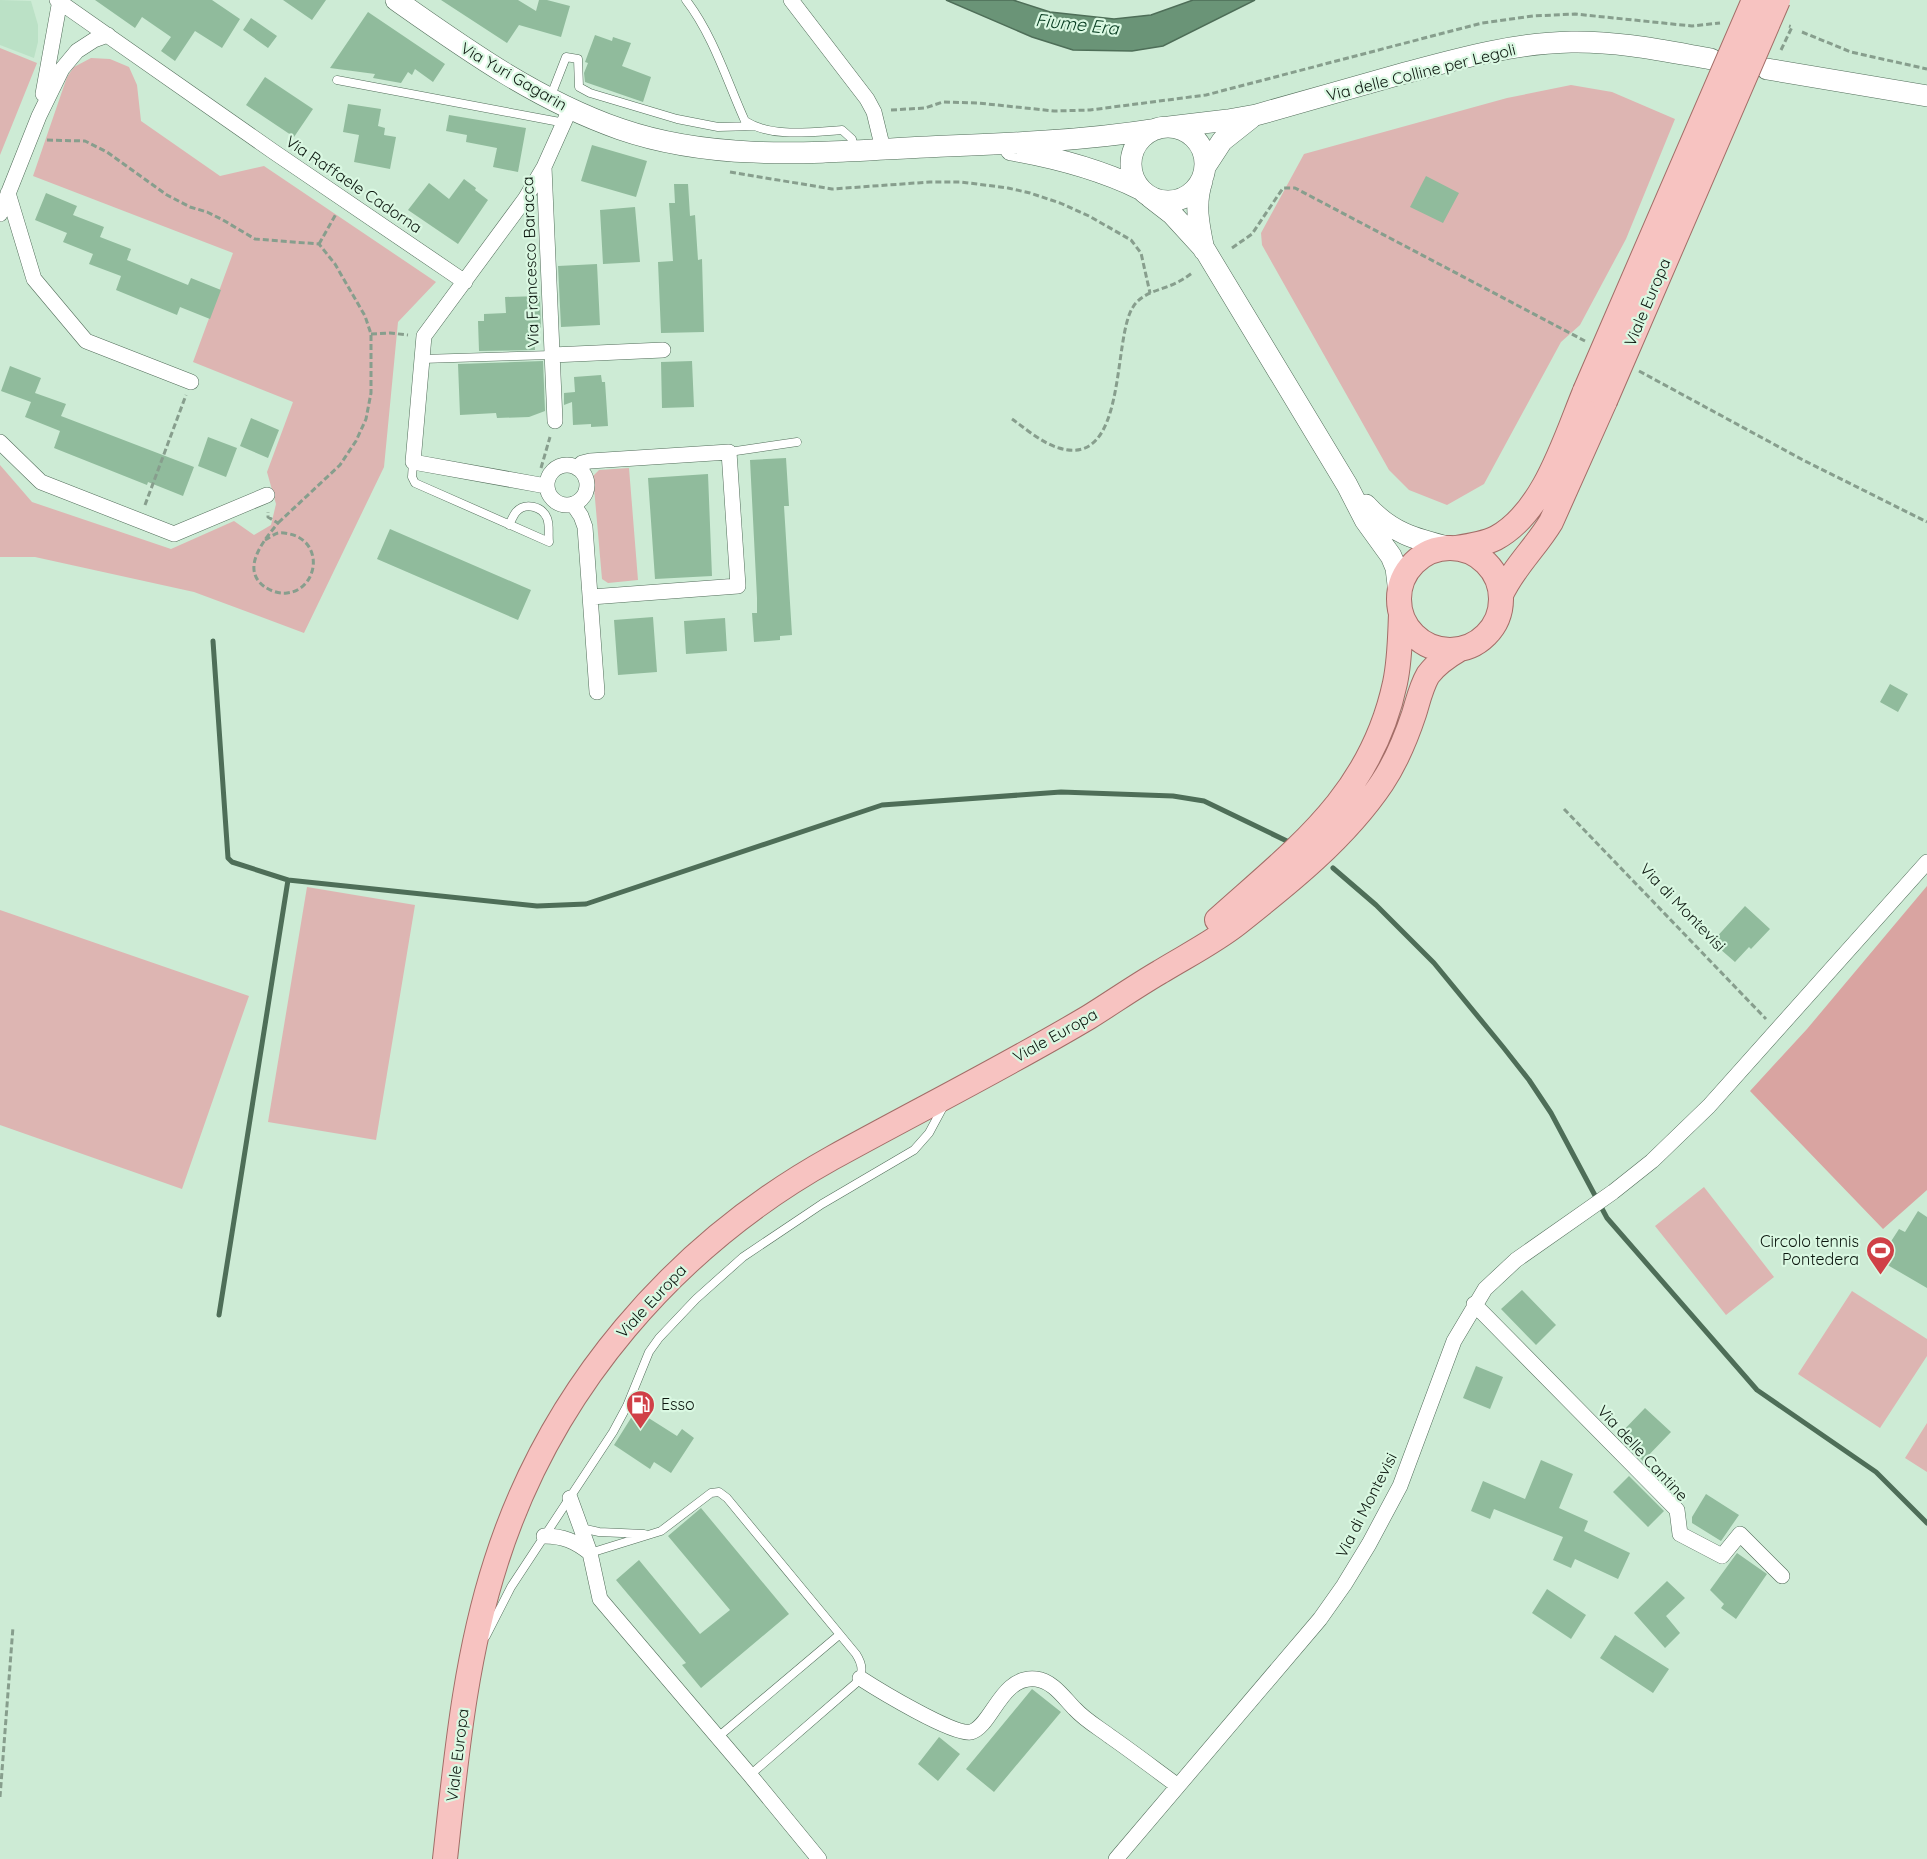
<svg xmlns="http://www.w3.org/2000/svg" width="1927" height="1859" font-family="Quicksand,sans-serif">
<rect width="100%" height="100%" fill="#cdebd5"/>
<!-- built -->
<path fill="#bbe1c6" d="M0 0 31 1 38 25V42L34 58 0 45Z"/>
<!-- green -->
<path fill="#ddb5b2" d="M0 48 37 63 0 155Z
M91 58 110 59 129 67 137 85 141 121 220 176 264 166 436 282 398 322 384 467 304 633 194 592 35 557H0V465L32 502 171 549 234 521 254 535 271 525 276 504 267 472 293 402 193 362 233 253 33 176 67 77 74 67Z
M1571 85 1612 92 1675 119 1626 239 1580 325 1561 342 1484 484 1447 505 1409 490 1389 470 1262 245 1261 233 1304 154 1507 98Z
M629 468 638 580 608 583 602 579 593 476 599 470Z
M307 887 415 905 376 1140 268 1122Z
M0 910 249 996 182 1189 0 1125Z
M1704 1187 1774 1277 1726 1315 1655 1226Z
M1852 1291 1927 1339V1356L1880 1428 1798 1374Z
M1927 1423V1472L1905 1458Z"/>
<!-- forest -->
<path fill="#d9a4a1" d="M1927 886V1190L1883 1229 1750 1091 1807 1029Z"/>
<!-- water -->
<path fill="#6a9477" stroke="#4e6e58" stroke-width="1.5" d="M946 0H1013L1050 12 1114 19 1151 15 1193 0H1255L1163 46 1132 51 1073 50 1032 37Z"/>
<g fill="none" stroke-linecap="round" stroke-linejoin="round">
<!-- stream -->
<path stroke="#4e6e58" stroke-width="5" d="M213 641 228 858 232 862 288 880
M1333 868 1376 905 1434 963 1503 1047 1529 1080 1551 1113 1607 1218 1757 1390 1876 1472 1927 1523
M219 1315 288 880 537 906 586 904 882 805 1061 792 1173 796 1204 801 1291 843"/>
</g>
<!-- building -->
<path fill="#90bb9c" d="M95 0H212L240 19 222 48 195 31 175 61 161 51 171 37 142 17 135 28Z
M283 0H326L312 20Z
M441 0H518L536 11 539 0H547L570 6 561 37 519 25 507 43Z
M368 12 445 64 433 82 415 69 412 75 408 72 401 83 373 78 375 74 330 68Z
M251 18 277 36 268 48 243 30Z
M595 35 612 41 613 37 631 43 622 66 651 77 643 102 585 82 584 73 588 63 585 62Z
M265 77 313 109 294 137 246 105Z
M348 104 381 109 378 126 385 128 384 135 396 137 390 169 354 162 359 135 343 132Z
M449 115 526 128 518 172 493 167 497 148 466 142 467 135 446 131Z
M592 145 647 161 636 197 581 181Z
M1426 176 1459 193 1443 223 1410 207Z
M464 179 476 188 475 190 488 200 458 244 408 210 429 183 449 199Z
M674 184H688L690 216 695 215 698 260 702 259 704 332 661 333 658 262 673 261 669 203H675Z
M46 193 77 206 73 215 104 227 100 237 131 249 127 260 188 285 191 278 221 290 210 319 180 307 177 315 116 290 121 276 89 264 93 254 63 242 67 233 35 220Z
M635 207 640 262 603 264 600 210Z
M597 264 600 325 561 327 558 266Z
M540 296 541 328H534L535 350 479 351 478 321H484V314L506 313 505 297Z
M543 361 545 411 529 417 497 418 496 413 460 415 458 364Z
M692 361 694 407 662 408 661 362Z
M10 366 41 378 35 393 66 404 61 416 194 467 183 496 148 482 147 485 54 448 60 431 25 417 31 402 1 391Z
M601 375 602 382H605L608 426 591 427V424L573 425 572 402 564 405V393L575 392 574 377Z
M251 418 279 430 268 458 240 446Z
M208 437 237 448 226 477 198 466Z
M786 458 789 506H784L792 635 780 636V640L754 642 752 613H757V598L750 460Z
M708 474 712 576 655 579 648 478Z
M390 529 531 590 518 620 377 559Z
M653 617 657 672 618 675 614 620Z
M725 618 727 651 686 654 684 621Z
M1890 684 1908 694 1898 712 1880 702Z
M1745 906 1770 929 1751 949 1749 947 1735 962 1712 942Z
M1918 1211 1927 1217V1288L1879 1260 1899 1229 1905 1232Z
M1522 1290 1556 1325 1536 1345 1501 1309Z
M1476 1366 1503 1377 1490 1409 1463 1398Z
M1645 1408 1671 1432 1643 1461 1618 1436Z
M636 1410 677 1436 682 1429 694 1438 671 1473 654 1462 650 1469 614 1445Z
M1541 1460 1573 1474 1559 1508 1588 1521 1584 1531 1630 1553 1618 1579 1575 1559 1571 1568 1553 1560 1563 1537 1494 1509 1490 1519 1471 1511 1483 1481 1525 1499Z
M1629 1476 1664 1511 1648 1527 1613 1492Z
M1706 1494 1739 1515 1721 1541 1692 1523V1517Z
M701 1508 789 1614 701 1688 682 1665 686 1663 616 1580 639 1560 700 1634 730 1610 668 1536Z
M1737 1553 1767 1574 1736 1619 1721 1608 1724 1604 1710 1590Z
M1667 1581 1685 1598 1666 1616 1680 1633 1665 1648 1634 1613Z
M1547 1589 1586 1615 1571 1639 1532 1613Z
M1615 1635 1669 1669 1653 1693 1600 1658Z
M1032 1689 1061 1712 994 1792 966 1769Z
M939 1737 960 1754 938 1781 918 1764Z"/>
<g fill="none" stroke-linecap="round" stroke-linejoin="round">
<defs>
<path id="lane" d="M686 0C713 35 727 81 745 121 772 138 811 132 842 130L852 139 854 148
M337 80 565 123
M550 98 566 57 578 59 579 87 590 93 677 119 718 127 754 126
M422 359 552 355
M729 452 797 442
M413 462 412 477 415 483 549 542C548 534 550 525 547 518 542 506 525 502 516 512 513 516 511 521 509 525
M581 1528 599 1532 644 1534
M590 1553 661 1531 711 1493 719 1492 727 1498 856 1654C863 1665 864 1674 855 1684L750 1775
M486 1636 511 1587 613 1432 627 1406 649 1352 659 1338 696 1299 743 1257 822 1204 914 1150 929 1133 943 1107
M718 1737 839 1635"/>
<path id="street" d="M57 0 274 152 465 282
M791 0 867 99 874 112 883 149
M43 94 60 0
M544 167 555 421
M8 193 34 279 86 341 191 382
M0 214 39 116 62 69 77 51 94 40 108 35
M552 355 663 350
M0 442 41 482 174 534 267 495
M547 485a20 20 0 1 1 40 0a20 20 0 1 1-40 0Z
M577 468 582 463 590 461 729 452 738 586 591 597
M546 486 413 462 424 336 525 199 544 167 570 109
M573 504 581 516 585 527 597 692
M1474 1304 1677 1510 1680 1534 1722 1556 1740 1534 1782 1576
M570 1498 590 1553 600 1599 750 1775 819 1859
M544 1536C563 1536 575 1541 590 1553
M860 1678C877 1689 954 1736 971 1732 992 1726 1001 1675 1036 1679 1053 1681 1064 1698 1075 1709 1085 1720 1099 1728 1111 1737 1134 1753 1156 1770 1178 1786
M1116 1859 1320 1619 1344 1585 1369 1544 1400 1486 1454 1341 1485 1289 1516 1260 1613 1192 1652 1161 1709 1106 1927 862"/>
<path id="secondary" d="M396 0C467 50 537 100 620 129 718 163 824 152 926 147 1003 144 1081 141 1157 129
M1767 69 1927 96
M1169 127 1228 120 1256 115C1304 101 1353 88 1401 74 1457 59 1513 43 1571 42 1618 41 1665 51 1711 59
M1131 164a37 37 0 1 1 74 0a37 37 0 1 1-74 0Z
M1011 150C1057 158 1099 169 1140 189
M1205 167 1222 141 1251 118
M1202 181C1194 205 1199 226 1204 250
M1150 197 1172 214 1205 250 1347 485 1365 520 1391 556 1396 568 1399 593
M1366 505C1391 533 1415 539 1451 548"/>
<path id="primary" d="M1399 599a51 51 0 1 1 102 0a51 51 0 1 1-102 0Z
M1456 548C1470 546 1484 544 1496 538 1544 512 1565 439 1585 391
M1501 595C1513 568 1536 547 1551 522L1605 401
M1217 920C1297 848 1371 795 1395 683 1400 660 1400 637 1401 614
M445 1859C456 1759 465 1658 496 1562 551 1389 674 1246 832 1158 917 1111 1005 1067 1089 1017 1113 1002 1136 986 1160 972 1186 956 1214 942 1238 923 1290 882 1345 838 1382 783 1396 762 1406 738 1414 714 1418 701 1421 687 1428 675 1437 663 1448 656 1460 649"/>
</defs>
<!-- lane casing -->
<use href="#lane" stroke="#526d5a" stroke-width="9"/>
<!-- street casing -->
<use href="#street" stroke="#526d5a" stroke-width="16"/>
<!-- secondary casing -->
<use href="#secondary" stroke="#526d5a" stroke-width="22"/>
<!-- primary casing -->
<use href="#primary" stroke="#a26d67" stroke-width="26"/>
<!-- path -->
<path stroke="#879e8d" stroke-width="3" stroke-dasharray="6 3" stroke-linecap="butt" d="M1802 32 1851 52 1927 69
M1781 50 1792 27 1789 26
M891 110 925 108 943 102 978 103 1054 111 1090 110 1206 95 1482 23 1533 16 1575 14 1692 26 1720 23
M47 140 85 141 107 152 167 195 190 207 207 212 223 220 255 239 319 244 335 264 365 316 371 334V393L366 419 356 441 340 465 278 523
M730 172 832 189 930 182H961L1008 188 1030 193 1060 203 1089 216 1131 240 1141 253 1150 293
M319 244 336 214
M1232 248 1252 234 1283 188H1295L1585 341
M371 334 390 333 408 335
M1639 371 1803 460 1927 522
M1012 419C1026 429 1042 443 1059 448 1128 469 1112 339 1133 307 1142 292 1162 290 1176 283 1182 280 1187 277 1192 273
M541 468 550 437
M145 505 186 395
M265 540C269 538 274 534 278 533 283 532 291 534 296 536 324 548 316 590 287 593 279 594 271 591 265 587 239 569 265 539 278 523L268 517V512
M1564 809 1766 1019
M0 1797 13 1627"/>
<!-- lane -->
<use href="#lane" stroke="#fff" stroke-width="8"/>
<!-- street -->
<use href="#street" stroke="#fff" stroke-width="15"/>
<!-- secondary -->
<use href="#secondary" stroke="#fff" stroke-width="21"/>
<!-- primary -->
<use href="#primary" stroke="#f7c3c1" stroke-width="24"/>
<defs>
<path id="primary-bridge" d="M1585 391 1754 0
M1605 401 1778 0"/>
</defs>
<!-- primary-bridge casing -->
<use href="#primary-bridge" stroke="#a26d67" stroke-width="26" stroke-linecap="butt"/>
<!-- primary-bridge -->
<use href="#primary-bridge" stroke="#f7c3c1" stroke-width="24"/>
</g>
<!-- icons -->
<defs>
<symbol id="stadium-pin" viewBox="-11 -11 22 30"><path d="M0 17L-7.5 6A9.5 9.5 0 1 1 7.5 6Z" fill="#d04047" stroke="#daf8e2"/><path d="M0-5a6.5 5 0 1 0 0 10a6.5 5 0 1 0 0-10ZM-3.5-1.8h7v3.6h-7Z" fill="#fff"/></symbol>
<symbol id="fuel-pin" viewBox="-11 -11 22 30"><path d="M0 17L-7.5 6A9.5 9.5 0 1 1 7.5 6Z" fill="#d04047" stroke="#daf8e2"/><path d="M-5.5-6h7V0h2V4h1.3V-2.5L3-4.5l.8-.8L6-3V5H2.5V1h-1V6h-7ZM-4.2-4.7v3.2H.2V-4.7Z" fill="#fff"/></symbol>
</defs>
<g fill-rule="evenodd">
<use href="#stadium-pin" x="1864" y="1234" width="33" height="45"/>
<use href="#fuel-pin" x="624" y="1388" width="33" height="45"/>
</g>
<g text-anchor="middle" dominant-baseline="central" stroke-width="4.5" stroke-linejoin="round" paint-order="stroke">
<!-- street labels -->
<g font-size="16" fill="#0c170f" stroke="#daf8e2">
<text transform="translate(1421 72) rotate(-14)">Via delle Colline per Legoli</text>
<text transform="translate(514 76) rotate(30)">Via Yuri Gagarin</text>
<text transform="translate(354 184) rotate(34)">Via Raffaele Cadorna</text>
<text transform="translate(530 262) rotate(-92)">Via Francesco Baracca</text>
<text transform="translate(1647 302) rotate(-67)">Viale Europa</text>
<text transform="translate(1683 907) rotate(46)">Via di Montevisi</text>
<text transform="translate(1055 1035) rotate(-29)">Viale Europa</text>
<text transform="translate(651 1301) rotate(-47)">Viale Europa</text>
<text transform="translate(1643 1453) rotate(47)">Via delle Cantine</text>
<text transform="translate(1366 1505) rotate(-63)">Via di Montevisi</text>
<text transform="translate(457 1755) rotate(-83)">Viale Europa</text>
</g>
<!-- poi labels -->
<g font-size="16" fill="#0c170f" stroke="#daf8e2" text-anchor="end">
<text x="1859" y="1241">Circolo tennis<tspan x="1859" dy="18">Pontedera</tspan></text>
<text x="661" y="1404" text-anchor="start">Esso</text>
</g>
<!-- water labels -->
<g font-size="18" font-style="italic" fill="#02381c" stroke="#daf8e2">
<text transform="translate(1077 24) rotate(6)">Fiume Era</text>
</g>
</g>
</svg>
